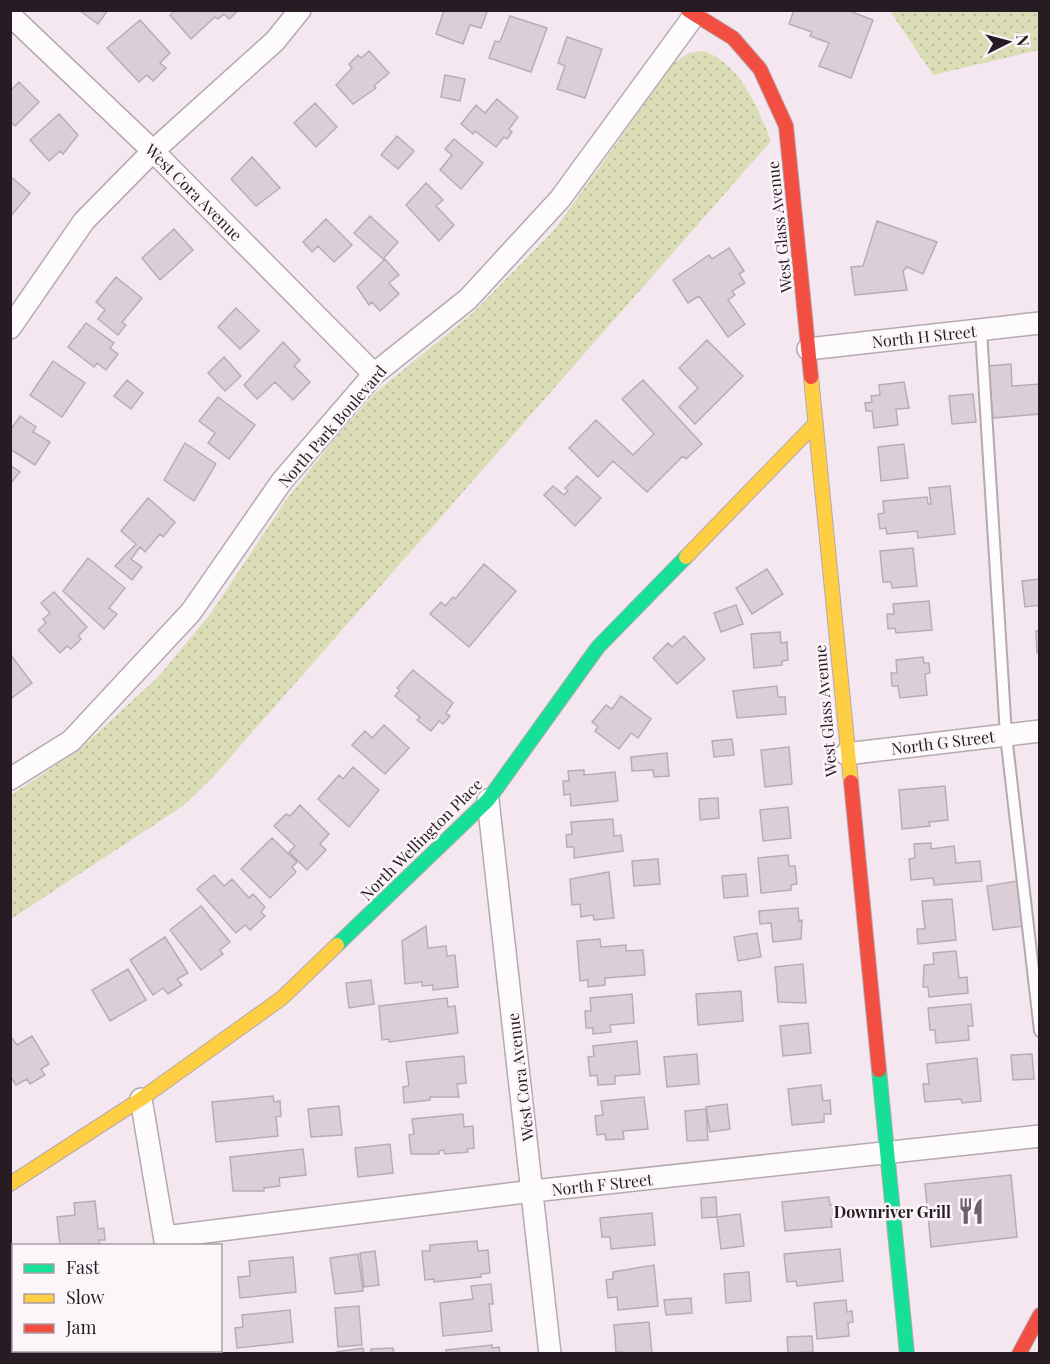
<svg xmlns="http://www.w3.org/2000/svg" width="1050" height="1364" font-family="'Playfair Display',serif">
<defs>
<pattern id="park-dots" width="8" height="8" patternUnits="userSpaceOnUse" patternTransform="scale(1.5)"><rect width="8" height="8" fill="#dbddb6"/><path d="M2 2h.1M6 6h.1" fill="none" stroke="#bcbd9c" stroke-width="1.8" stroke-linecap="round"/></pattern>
</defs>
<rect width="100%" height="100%" fill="#f5e7f0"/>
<!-- park -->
<path fill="url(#park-dots)" d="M890 11H1039V50L933 75Z
M704 51C740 64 758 108 771 141L212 778 183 806 11 919V795L79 750 159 676 211 613 286 500 337 436 376 392 473 313 555 229 674 63 689 53Z"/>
<!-- building -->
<path fill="#dbced6" stroke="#b9adb5" stroke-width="1.5" d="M79 10H108L98 24Z
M176 10H239L229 19 224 14 218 19 215 17 191 39 170 15Z
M444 10H481L487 12 481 28 470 25 463 44 436 34Z
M794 10H847L873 20 851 78 819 66 829 43 810 36 812 32 789 24Z
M510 16 547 28 531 72 489 58 495 41 500 42Z
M140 20 170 53 160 63 166 68 153 81 147 75 139 82 107 48Z
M567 37 602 49 585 98 557 89 565 66 558 63Z
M369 51 389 73 374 86 376 88 353 104 336 85 352 68 349 64 358 55 361 58Z
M445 75 465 79 460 101 441 97Z
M19 82 39 102 15 126 10 121V91Z
M497 99 518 117 509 129 512 132 507 139 504 137 496 147 475 131 473 134 461 124 476 105 485 113Z
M315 103 337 127 316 147 294 123Z
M59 114 78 135 63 154 60 151 49 161 30 140Z
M397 136 414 151 398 169 381 155Z
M454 139 483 163 461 189 440 170 452 155 445 149Z
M252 157 280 188 256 206 231 179Z
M10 176 30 193 10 217Z
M426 183 443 200 436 206 454 225 439 241 406 205Z
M370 216 398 242 383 259 354 233Z
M326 219 352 245 334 262 318 246 312 252 303 242Z
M877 221 937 242 923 274 907 267 903 271 907 290 855 295 851 267 863 266Z
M174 229 193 250 160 280 142 258Z
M729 248 744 271 739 274 745 283 732 291 735 295 728 300 745 324 728 337 699 296 688 303 673 280 709 255 712 259Z
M385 259 399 275 389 283 399 294 380 311 372 302 369 305 357 287Z
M116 277 142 298 122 322 126 325 118 335 98 319 105 310 96 302Z
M236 308 259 331 240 349 218 327Z
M86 323 114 343 110 348 118 354 106 370 97 363 94 367 68 347Z
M707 340 743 376 695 424 679 407 698 388 679 368Z
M283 342 300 360 294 366 310 382 293 400 275 382 257 399 244 385Z
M224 357 241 376 225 391 208 373Z
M53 361 85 383 62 417 30 395Z
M1011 364 1012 386 1040 384V414L993 418 988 366Z
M127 380 143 393 131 409 114 396Z
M643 380 702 444 686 459 683 456 647 492 613 461 598 477 569 448 596 420 633 455 654 434 622 399Z
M904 382 909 408 896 409 898 425 874 428 872 411H866L865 403 872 402 871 396 880 395 879 385Z
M973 394 976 422 952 424 949 396Z
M218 397 255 425 229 459 208 443 215 433 199 421Z
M20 416 36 427 33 432 50 442 35 465 10 449V431Z
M185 443 216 464 194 501 164 480Z
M904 444 908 478 881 481 878 447Z
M10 465 20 472 10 484Z
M577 476 601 498 575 526 544 495 553 486 564 495 568 491 565 488Z
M950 486 955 534 918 538 917 531 887 534 886 528 880 529 878 514 884 513 883 501 927 497 928 504H931L929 488Z
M148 498 175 522 163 537 160 534 145 552 140 547 131 559 142 567 132 580 115 566 136 544 121 531Z
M913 548 917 586 892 588 891 582H883L880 551Z
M88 558 125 588 109 608 117 614 104 629 63 591Z
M484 564 516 591 469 647 430 614 441 602 445 606 453 597 455 599Z
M767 569 783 594 752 614 736 588Z
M1040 579V605L1025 607 1022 581Z
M54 592 87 627 78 636 81 639 71 649 67 646 60 653 38 630 46 623 43 619 50 613 41 603Z
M929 601 932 630 896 633 895 628 888 629 887 614H894L893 604Z
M736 605 743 624 721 632 714 613Z
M1036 631H1040V652L1037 653Z
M780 632 781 643 787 642 788 660 782 661V665L754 668 751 634Z
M684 636 705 659 677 684 653 658 668 643 672 647Z
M10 654 32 683 10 699Z
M923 657 924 663H929L930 673 925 674 927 695 900 698 898 686H892L891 673H897L896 660Z
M413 670 453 703 446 713 450 716 443 724 439 721 431 731 417 720 420 717 395 696 400 690 397 688Z
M777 686 778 697H785L786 714 737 718 733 691Z
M621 696 651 719 638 738 631 733 619 749 595 731 598 727 592 722 606 705 612 709Z
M384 725 409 748 385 774 352 745 365 731 372 738Z
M732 739 734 755 714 757 712 741Z
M789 747 792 784 765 787 761 750Z
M667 753 669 776 654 777 653 770 632 771 631 757Z
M353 767 379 790 349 827 318 799 339 775 343 779Z
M584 770V775L615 772 618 801 571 806 570 794 564 795 563 781H569L568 771Z
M945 786 948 820 929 822 930 826 902 829 899 790Z
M718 798 719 818 700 820 699 799Z
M300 805 329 834 320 844 326 850 307 870 289 852 295 846 274 826 286 814 290 816Z
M788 807 791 838 763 841 760 810Z
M613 819 614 836 621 835 623 851 574 858V847H567L566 835 572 834 571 822Z
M272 838 297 862 292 867 296 872 270 898 241 869Z
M931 843V849L954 846 956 863 980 861 982 881 934 885 933 878 911 880 909 859 915 858 914 844Z
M788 855 789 866H795L797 884 791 885V890L761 893 758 858Z
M658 859 660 884 634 886 632 861Z
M609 872 614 918 594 920 593 915 581 917 580 904 572 905 570 879Z
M746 874 748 896 724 898 722 876Z
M214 875 224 886 232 879 249 898 253 894 265 907 261 912 265 916 250 930 245 925 236 933 197 889Z
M1017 881 1023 926 993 930 987 886Z
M952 899 956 940 918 944 917 929H925L922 901Z
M201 906 230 942 220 950 223 954 201 970 170 930Z
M798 908 799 921 802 920 801 939 773 942 771 923 760 924 759 911Z
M426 926 428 948 446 946 447 956 455 955 458 987 433 990V985L422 986V982L405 984 402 941Z
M757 933 761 957 738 961 734 937Z
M165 937 188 973 177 979 182 985 168 994 163 988 153 995 130 960Z
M600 939 601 947 626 945V951L643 950 645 975 605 978V985L588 987V980L580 981 577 941Z
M956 951 959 978 967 977 968 993 929 997 928 987H923L924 965 934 964 933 953Z
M803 964 806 1003 778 1002 775 967Z
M128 969 146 1000 110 1021 92 990Z
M371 980 374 1004 349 1008 346 983Z
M741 991 743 1021 698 1025 696 994Z
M632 994 634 1023 610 1025 611 1032 593 1034V1028H586L585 1011H591L590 998Z
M447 998 448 1007 455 1006 458 1033 389 1042V1039L382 1040 379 1006Z
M971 1004 973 1026H968L969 1040 936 1043 935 1030H930L928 1008Z
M808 1023 811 1053 783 1056 780 1026Z
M10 1036 17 1045 32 1036 49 1064 41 1069 45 1075 30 1084 27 1079 16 1085 10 1076Z
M637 1041 640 1074 615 1076V1084L598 1085 597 1075 590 1076 588 1057 594 1056 593 1046Z
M697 1054 699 1084 667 1087 664 1057Z
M1032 1054 1034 1079 1013 1080 1011 1055Z
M464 1056 466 1083 457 1084 459 1097H430V1100L404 1103 403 1087 409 1086 406 1062Z
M977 1058 981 1101 962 1103 961 1099 925 1102 923 1084H929L927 1064Z
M821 1085 823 1101 830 1100 831 1114H824V1122L792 1125 788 1089Z
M273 1096 274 1102 280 1101 281 1116 276 1117 278 1136 216 1142 212 1102Z
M644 1097 648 1129 623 1131 624 1139 606 1140 605 1134 597 1135 595 1116 603 1115 601 1101Z
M727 1104 730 1129 710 1132 706 1107Z
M339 1106 342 1135 311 1137 308 1109Z
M706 1109 708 1140 687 1141 685 1111Z
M463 1114 464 1127 473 1126 474 1148 467 1149 468 1152 445 1154 444 1150 439 1151V1154H411L409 1135 414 1134 412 1119Z
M390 1144 393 1173 358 1177 355 1148Z
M303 1149 306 1175 279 1178 280 1186 264 1188V1191H233L230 1157Z
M1011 1175 1017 1237 931 1247 925 1184Z
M716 1197 717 1217 702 1218 701 1198Z
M829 1197 830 1205 838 1204 839 1217 831 1218 832 1227 785 1231 782 1202Z
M95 1201 98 1229 104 1228 105 1240H99L100 1246H60L57 1217 75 1215 74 1203Z
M652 1213 655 1245 611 1249 610 1237H602L600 1218Z
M740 1214 744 1246 721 1249 717 1217Z
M477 1241 478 1251 488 1250 490 1273 481 1274V1277L434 1282V1279L425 1280 422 1251H430V1245Z
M840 1249 843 1281 797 1286 796 1281 787 1282 784 1254Z
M375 1251 379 1285 364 1287 360 1253Z
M358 1254 363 1291 335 1294 330 1258Z
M293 1257 296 1292 240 1298 238 1277 250 1276 249 1261Z
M654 1265 658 1306 618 1310 617 1297 608 1298 606 1280 613 1279V1272Z
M749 1272 751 1301 726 1303 724 1274Z
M491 1284 493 1304H489L492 1331 443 1336 440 1303 473 1299 471 1286Z
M691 1298 692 1313 666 1315 664 1300Z
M846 1300 847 1312 852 1311 853 1322 848 1323 849 1336 817 1339 814 1303Z
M359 1306 362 1345 338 1347 335 1308Z
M290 1310 293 1342 237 1348 235 1328 243 1327 242 1315Z
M649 1322 652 1354 616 1352 614 1325Z
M812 1336 813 1352 788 1353 787 1337Z
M492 1345V1348L499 1347 500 1354H446V1350Z
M363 1348 364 1354H336V1352Z
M393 1348 394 1354H371V1349Z
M69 1350H119V1354H69Z"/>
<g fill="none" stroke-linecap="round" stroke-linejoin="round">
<defs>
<path id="lane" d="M981 330 1006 735 1040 1031"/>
<path id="street" d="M10 15 153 151 374 374
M10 328 84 221 153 151 275 41 300 10
M808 349 1040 323
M846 754 1040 731
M10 779 71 741 191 612 282 481 374 374 468 299 560 199 696 13
M488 800 550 1354
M141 1099 166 1246
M165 1237 533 1191 1040 1136
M177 1350V1354"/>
<path id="fast" d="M337 945 488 800 598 647 686 557
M879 1070 907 1354"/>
<path id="slow" d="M811 377 851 782
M686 557 816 423
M10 1184 141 1099 282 998 337 945"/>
<path id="jam" d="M688 10 733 38 760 69 786 126 811 377
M851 782 879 1070
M1019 1354 1040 1315"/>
</defs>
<!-- lane casing -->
<use href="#lane" stroke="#b5a9b0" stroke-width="14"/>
<!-- street casing -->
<use href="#street" stroke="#b5a9b0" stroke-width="24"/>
<!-- fast casing -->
<use href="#fast" stroke="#b5a9b0" stroke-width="16"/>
<!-- slow casing -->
<use href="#slow" stroke="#b5a9b0" stroke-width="16"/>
<!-- jam casing -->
<use href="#jam" stroke="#b5a9b0" stroke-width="16"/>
<!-- lane -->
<use href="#lane" stroke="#fefbfd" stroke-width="10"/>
<!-- street -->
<use href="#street" stroke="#fefbfd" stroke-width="21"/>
<!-- fast -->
<use href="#fast" stroke="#16e098" stroke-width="14"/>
<!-- slow -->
<use href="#slow" stroke="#ffcf43" stroke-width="14"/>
<!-- jam -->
<use href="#jam" stroke="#f24e42" stroke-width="14"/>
</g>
<!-- icons -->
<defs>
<symbol id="restaurant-bare" viewBox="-9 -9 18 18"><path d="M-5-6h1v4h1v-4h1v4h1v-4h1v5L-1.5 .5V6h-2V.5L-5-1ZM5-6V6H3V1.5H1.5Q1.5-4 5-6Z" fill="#6f636b" stroke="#fcf5f9" stroke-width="2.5" paint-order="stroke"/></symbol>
</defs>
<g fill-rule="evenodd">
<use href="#restaurant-bare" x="952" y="1192" width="38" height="38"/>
</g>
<g text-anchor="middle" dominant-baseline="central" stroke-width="5" stroke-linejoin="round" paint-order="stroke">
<!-- street labels -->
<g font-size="16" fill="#271c23" stroke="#fcf5f9">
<text transform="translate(194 192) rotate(45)">West Cora Avenue</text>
<text transform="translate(779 227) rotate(-96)">West Glass Avenue</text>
<text transform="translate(924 336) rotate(-6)">North H Street</text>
<text transform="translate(332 426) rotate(-49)">North Park Boulevard</text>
<text transform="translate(825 711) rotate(-95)">West Glass Avenue</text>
<text transform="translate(943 742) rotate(-7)">North G Street</text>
<text transform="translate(421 839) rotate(-45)">North Wellington Place</text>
<text transform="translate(520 1077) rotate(-97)">West Cora Avenue</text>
<text transform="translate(602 1184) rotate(-6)">North F Street</text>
</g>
<!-- poi labels -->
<g font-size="16" font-weight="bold" fill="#271c23" stroke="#fcf5f9" text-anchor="end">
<text x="951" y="1211">Downriver Grill</text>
</g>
</g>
<!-- border -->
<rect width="1050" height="1364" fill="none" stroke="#271c23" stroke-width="24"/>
<!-- legend -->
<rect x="12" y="1244" width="210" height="108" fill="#fcf5f9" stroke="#a79ea3" stroke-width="1.5"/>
<rect x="24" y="1264" width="30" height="9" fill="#16e098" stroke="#a79ea3" stroke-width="1.5"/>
<text x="66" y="1274" font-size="18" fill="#271c23">Fast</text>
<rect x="24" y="1294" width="30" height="9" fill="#ffcf43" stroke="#a79ea3" stroke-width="1.5"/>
<text x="66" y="1304" font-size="18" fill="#271c23">Slow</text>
<rect x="24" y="1324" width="30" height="9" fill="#f24e42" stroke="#a79ea3" stroke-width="1.5"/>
<text x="66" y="1334" font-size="18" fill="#271c23">Jam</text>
<!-- north arrow -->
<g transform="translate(1008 42) rotate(84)" stroke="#fcf5f9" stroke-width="4.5" paint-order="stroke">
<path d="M0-4.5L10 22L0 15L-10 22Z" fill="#271c23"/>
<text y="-9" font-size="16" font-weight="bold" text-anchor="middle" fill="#271c23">N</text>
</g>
</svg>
